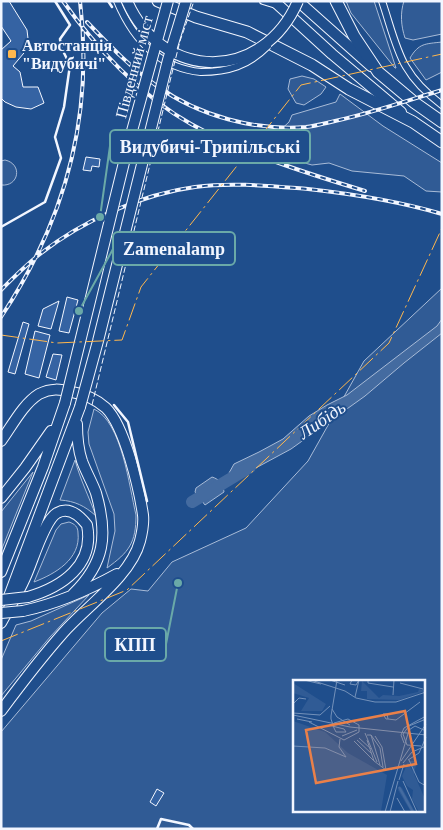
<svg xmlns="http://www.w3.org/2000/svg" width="443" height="830" font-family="'Times New Roman',serif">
<rect width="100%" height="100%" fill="#1f4e8c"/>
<!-- green -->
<path fill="#305b95" stroke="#a8bbd7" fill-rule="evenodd" d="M346 1H374L396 68H395L351 13Z
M404 1H442V34L413 40 405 38C401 26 400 13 404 1Z
M442 42V72L426 80 410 58C419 43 425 44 442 42Z
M302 76 314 79 326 87 321 94 304 105 296 103 288 89 290 79Z
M340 94 383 126 442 163V192L426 191 404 176 352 171 329 163 312 165 287 158 270 148 280 141 276 134 289 122 292 115 336 102Z
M5 160C23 164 19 187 1 185V161Z
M442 288V829H1V732L102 613 131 589 148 591 172 562 246 528 308 461 364 361ZM294 681H424V811H294Z
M94 409C122 422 129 486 136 515 136 543 129 552 107 568L115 531 114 514 89 444 88 432Z
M75 460C80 479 89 497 96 516 85 506 75 501 60 500Z
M33 472 1 551V512Z
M69 522C75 524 78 527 78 533 81 559 55 574 34 582L56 530 61 524Z
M89 595 50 637 1 696V660L16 625 31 621Z"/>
<!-- water -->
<path fill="#446ba0" stroke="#a8bbd7" d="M442 319V333L404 363 365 396 291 449 239 477 229 473 234 464 259 452 283 439 309 416 327 405 347 395 437 326Z
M212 477C219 479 223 484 224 492L205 505 195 492 196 488Z"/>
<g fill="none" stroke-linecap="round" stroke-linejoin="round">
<!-- river -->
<path stroke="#446ba0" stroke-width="12" d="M192 502 250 467"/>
</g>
<!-- building -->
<path fill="#3563a3" stroke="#f2f6ff" d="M1 1H9L27 30 29 47 13 66 20 72 23 87H38L44 103 31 109 16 107 5 102 1 98V50L11 41 1 26Z
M86 157 100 159 99 167 92 166 91 171 83 170Z
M67 297 78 300 69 333 59 331Z
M59 301 51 329 38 326 43 309Z
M23 322 29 324 15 374 8 372Z
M35 331 50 335 39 378 25 374Z
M53 354 62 355 56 380 46 377Z
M157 789 164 793 156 806 150 802Z"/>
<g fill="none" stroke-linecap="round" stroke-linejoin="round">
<defs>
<path id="minor" d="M117 1C133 39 158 68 201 72
M263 1 276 5
M382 1C398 49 399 73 442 105"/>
<path id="primary" d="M274 1 332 54 401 112
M298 1 371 66
M1 441C12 426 23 404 39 394 51 388 60 389 72 392 84 394 97 400 106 408 125 427 139 488 143 515 144 523 142 533 140 541 131 576 86 607 63 633 41 658 21 684 1 711
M1 498 25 468 51 431
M1 572 43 467 65 403
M73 594C105 563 108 535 96 493 92 482 86 472 82 461 78 449 77 436 77 424
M8 599 80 407
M23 611C56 604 88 590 117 574
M1 623C9 608 18 594 25 578 32 564 44 520 57 513 69 506 80 516 87 525 95 565 62 587 28 597"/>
<path id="trunk" d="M158 1 196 17 247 32 312 65 349 89 413 122 442 142
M336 1 354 36 378 72 415 103 442 122"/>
</defs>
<!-- minor casing -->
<use href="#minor" stroke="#f2f6ff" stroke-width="8"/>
<!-- primary casing -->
<use href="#primary" stroke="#f2f6ff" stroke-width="12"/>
<!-- trunk casing -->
<use href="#trunk" stroke="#f2f6ff" stroke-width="13"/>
<!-- minor -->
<use href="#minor" stroke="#1f4e8c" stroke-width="6"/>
<!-- primary -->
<use href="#primary" stroke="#1f4e8c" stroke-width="10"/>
<!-- trunk -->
<use href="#trunk" stroke="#1f4e8c" stroke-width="11"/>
<defs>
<path id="rail" d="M63 1C96 48 141 96 191 124 245 154 306 173 365 191
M87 22C109 45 131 68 157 86 199 116 255 131 306 127 315 126 326 123 335 121 371 113 406 101 442 90
M1 290C13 278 26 265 40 254 82 221 142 194 195 187 232 182 270 186 308 189 353 194 398 201 442 214
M1 317C65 221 94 116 80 1"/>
</defs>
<!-- rail casing -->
<use href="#rail" stroke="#f2f6ff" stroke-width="4"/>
<!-- rail -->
<use href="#rail" stroke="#1f4e8c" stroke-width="2" stroke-dasharray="5.5" stroke-linecap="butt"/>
<defs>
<path id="minor-bridge" d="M201 72C228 72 248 66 268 46"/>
<path id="primary-bridge" d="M127 1C163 83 263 82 298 1
M65 403 130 138 168 1
M80 407 98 341 168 60 186 1
M1 600 28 597
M1 613 23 611"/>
</defs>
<!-- minor-bridge casing -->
<use href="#minor-bridge" stroke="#f2f6ff" stroke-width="8" stroke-linecap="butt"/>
<!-- primary-bridge casing -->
<use href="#primary-bridge" stroke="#f2f6ff" stroke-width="12" stroke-linecap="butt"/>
<!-- minor-bridge -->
<use href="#minor-bridge" stroke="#1f4e8c" stroke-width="6"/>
<!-- primary-bridge -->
<use href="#primary-bridge" stroke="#1f4e8c" stroke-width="10"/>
<!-- fence -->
<path stroke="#f2f6ff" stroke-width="1" stroke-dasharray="6 2.5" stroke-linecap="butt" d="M92 405 172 73 180 41 194 1"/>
<!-- wall -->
<path stroke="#f2f6ff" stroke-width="2.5" d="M108 1 112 7
M1 227 45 202 61 158 55 137 64 107 70 65 61 47 60 39 70 25 55 1
M114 405 128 422 147 501
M157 829 161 819 189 825 193 829"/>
<!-- power -->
<path stroke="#ffb74d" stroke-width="1" stroke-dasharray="18 4 2.5 4" stroke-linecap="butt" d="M1 335 57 343 122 340 141 287 301 85 442 54
M1 641 127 590 389 343 442 228"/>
</g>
<!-- markers -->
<rect fill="#ffb74d" stroke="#1f4e8c" stroke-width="2" x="7" y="49" width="10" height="10" rx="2.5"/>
<g text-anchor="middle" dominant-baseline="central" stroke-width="4" stroke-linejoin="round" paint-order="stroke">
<!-- poi labels -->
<g font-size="16" font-weight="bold" fill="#f2f6ff" stroke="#1f4e8c" text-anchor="start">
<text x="22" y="45">Автостанція<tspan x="22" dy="18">"Видубичі"</tspan></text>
</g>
<!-- street labels -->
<g font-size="16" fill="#f2f6ff" stroke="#1f4e8c">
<text transform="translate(134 67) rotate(-75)">Південний міст</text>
</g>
<!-- water labels -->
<g font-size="18" font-style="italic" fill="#f2f6ff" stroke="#1f4e8c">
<text transform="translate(322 420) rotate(-34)">Либідь</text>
</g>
</g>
<!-- overview -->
<g transform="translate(293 680)">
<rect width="132" height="132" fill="#1f4e8c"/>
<path d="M69 1 86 18 90 15 106 16 125 12 126 9 132 11 106 20 74 19V11H68ZM0 3 33 24 29 31H8L16 18 0 13ZM0 41 32 52 55 73 94 95 88 131 0 132ZM117 81H124L121 94 132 119V132H126L119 119 120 110 114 106 109 96 115 82 120 92ZM106 106 109 108 122 132H118L105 110Z" fill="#305b95"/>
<path fill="none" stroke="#446ba0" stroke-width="2.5" d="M106 107 120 132"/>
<path fill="none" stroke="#7391ba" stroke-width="1" d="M11 0 28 4M18 0 52 11 63 18 82 22H103L133 12M37 0 52 5M59 0 57 4 63 5 66 0M75 0V3L100 7M107 3 130 9M100 15 101 0M62 17 66 0M0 24 6 18 13 19M39 29 44 37 57 45M0 33 27 35 37 26M0 35 57 47 133 55M4 39 19 42M95 39 94 34H90L93 39H95L103 40 127 22M16 42 51 60 66 52V45L55 39 41 43M36 45 43 47 51 49 53 52H43L41 48 38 39V36L44 0M72 53 84 82M74 55H78L87 85M78 55 87 68 90 87M49 56 64 50M82 56 89 67 93 90M66 58 78 69M47 59 46 67 53 77M64 60 79 74M74 60 81 81 93 90M61 61 81 81M111 63 108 55 111 48 133 36M0 66 32 68 53 77M128 66 114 65 110 54 116 46 133 39M115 80 126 73 133 57M116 80 126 102 133 106M108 81 133 44M110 83 119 72 133 66M106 100 111 84M110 101 124 132M104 118 112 132M92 132 116 50 122 46 133 51M97 132 105 101"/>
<path fill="#ea8049" fill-opacity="0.15" stroke="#ea8049" stroke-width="2.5" d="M112 31 123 84 23 103 13 50Z"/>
<rect width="132" height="132" fill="none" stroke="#f2f6ff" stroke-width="2.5"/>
</g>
<!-- callouts -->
<path fill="none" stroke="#6aa9a8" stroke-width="2" d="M100 217L110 146M79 311L113 249M178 583L166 644"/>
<g fill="#6aa9a8" stroke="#1f4e8c" stroke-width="2">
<circle cx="100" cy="217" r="5"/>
<circle cx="79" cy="311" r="5"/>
<circle cx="178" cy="583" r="5"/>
</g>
<g fill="#1f4e8c" stroke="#6aa9a8" stroke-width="2">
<rect x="110" y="130" width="200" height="33" rx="5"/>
<rect x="113" y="232" width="122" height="33" rx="5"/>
<rect x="105" y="628" width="61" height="33" rx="5"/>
</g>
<g font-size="18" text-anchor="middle" font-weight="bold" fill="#f2f6ff">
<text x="210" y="153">Видубичі-Трипільські</text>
<text x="174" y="255">Zamenalamp</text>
<text x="135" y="651">КПП</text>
</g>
<!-- border -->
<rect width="443" height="830" fill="none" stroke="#f2f6ff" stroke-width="5"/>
</svg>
